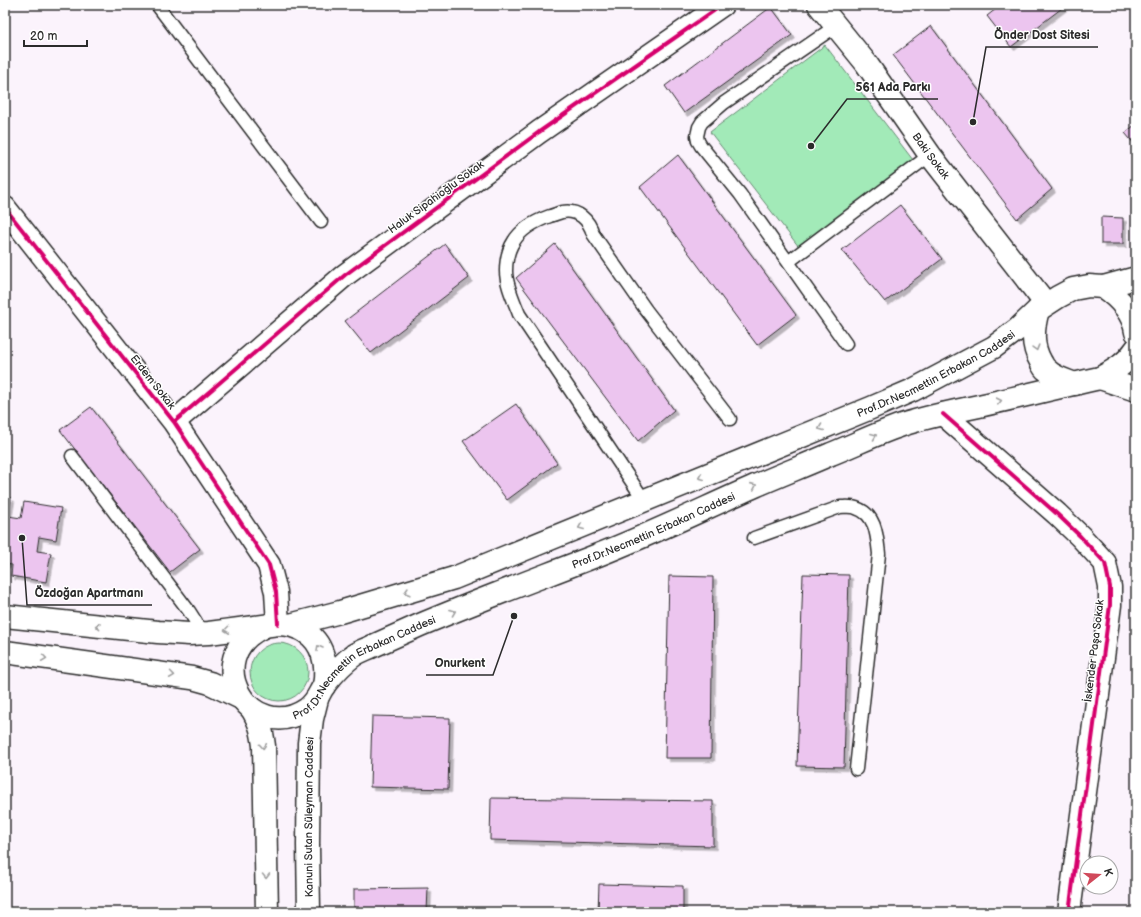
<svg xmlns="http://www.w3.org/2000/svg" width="1141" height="917" font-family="'Balsamiq Sans',sans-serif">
<defs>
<filter id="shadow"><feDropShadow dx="3.5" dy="3.5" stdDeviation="0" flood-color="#0004"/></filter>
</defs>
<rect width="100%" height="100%" fill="#fbf3fc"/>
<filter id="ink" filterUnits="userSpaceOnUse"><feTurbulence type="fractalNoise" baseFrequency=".025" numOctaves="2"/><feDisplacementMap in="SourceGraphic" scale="8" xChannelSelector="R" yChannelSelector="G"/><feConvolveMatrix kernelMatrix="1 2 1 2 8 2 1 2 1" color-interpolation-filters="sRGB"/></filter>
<g filter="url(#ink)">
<!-- green -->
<path fill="#a2eab8" stroke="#668a72" d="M825 45 913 160 799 247 710 132Z
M250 672a29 29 0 1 1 58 0a29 29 0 1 1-58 0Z"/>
<!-- building -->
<path fill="#ecc5ef" stroke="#2b2b2b" filter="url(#shadow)" d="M1001 5H1066L1011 47 987 16Z
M771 7 792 35 684 113 665 86Z
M931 26 1052 189 1017 219 893 55Z
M1136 124V146L1125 133Z
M678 155 796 315 757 345 640 187Z
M900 205 942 259 885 302 842 250Z
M1101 217 1123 218V244H1101Z
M445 244 469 278 371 353 345 321Z
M555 244 674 410 638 441 516 278Z
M516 404 557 463 507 500 463 441Z
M91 407 200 549 170 572 60 430Z
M5 497 11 498 8 516 21 518 24 502 61 508 56 540 39 537 37 551 51 553 46 582 11 576 12 565 5 564Z
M803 574 849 575 844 767 797 766Z
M669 576 713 577 711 758H665Z
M372 716 450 718 448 789 370 787Z
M491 798 713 801V846L490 840Z
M599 884 683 886V912H598Z
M428 888 427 912H354V889Z"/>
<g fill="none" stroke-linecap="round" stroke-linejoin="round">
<defs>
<path id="lane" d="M157 5 321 222
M836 26 724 103 702 122 699 127 697 136 698 141 701 146 740 194 846 344
M788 262 930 155
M72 456 189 611 196 622 200 633
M644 500 519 314C514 301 506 285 506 271 506 261 508 250 514 241 522 228 536 221 550 216 554 215 558 213 562 212 578 209 589 220 593 234L646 310 730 419
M754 538 840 507C845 507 851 506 856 508 876 514 877 536 879 554L856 769"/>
<path id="street" d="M5 208 174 422 269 565 276 592 278 624
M943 414 1057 514 1080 536 1093 550 1105 563 1110 587V605L1069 912
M174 422 345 275 539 132 722 5"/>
<g id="secondary">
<path id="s1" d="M819 5 866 63 930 155 1046 304"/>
<path d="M1103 287C1119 298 1133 312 1136 332"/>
<path d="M1038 310C1033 328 1031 345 1041 362 1043 365 1044 369 1047 370 1053 377 1067 381 1075 384"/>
<path d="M1100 378 1136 390"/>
<path id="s2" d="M5 616 158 632 189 634 209 633 278 624 290 625 340 612 454 578 871 408 913 390 994 347 1018 329 1038 310 1058 297 1073 289 1089 286 1103 287 1136 278"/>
<path d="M290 625C294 627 300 628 304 631 323 642 328 665 324 686"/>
<path id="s3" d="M263 627C197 658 251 747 307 709 318 701 318 694 325 684 333 674 343 663 354 655 360 651 367 649 373 646 389 639 404 632 420 625 479 600 539 578 598 555 652 534 703 509 755 486 780 475 806 465 831 454 856 444 882 431 908 423 931 416 955 411 979 406 1019 397 1059 387 1100 378 1115 370 1126 364 1136 349"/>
<path d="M5 652 192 678 210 683 241 698"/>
<path d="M252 709C260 723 262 730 264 746L267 912"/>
<path id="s4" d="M309 912 308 845 309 743 312 719 317 699"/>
</g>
</defs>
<!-- lane casing -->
<use href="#lane" stroke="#2b2b2b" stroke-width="15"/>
<!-- street casing -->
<use href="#street" stroke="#2b2b2b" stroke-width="25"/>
<!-- secondary casing -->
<use href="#secondary" stroke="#2b2b2b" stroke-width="25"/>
<!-- lane -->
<use href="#lane" stroke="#fff" stroke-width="12"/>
<!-- street -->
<use href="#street" stroke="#fff" stroke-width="22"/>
<!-- secondary -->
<use href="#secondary" stroke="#fff" stroke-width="22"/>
<defs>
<path id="cycleway" d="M5 208 174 422 269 565 276 592 278 624
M943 414 1057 514 1080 536 1093 550 1105 563 1110 587V605L1069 912
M174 422 345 275 539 132 722 5"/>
</defs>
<!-- cycleway casing -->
<use href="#cycleway" stroke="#fff" stroke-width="6"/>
<!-- cycleway -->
<use href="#cycleway" stroke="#d6006c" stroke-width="4"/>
</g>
<!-- one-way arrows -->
<defs><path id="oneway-chevron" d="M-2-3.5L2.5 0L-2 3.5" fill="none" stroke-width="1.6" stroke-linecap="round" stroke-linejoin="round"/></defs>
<g stroke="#a0a0a0">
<use href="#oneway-chevron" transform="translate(1036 348) rotate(74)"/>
<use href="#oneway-chevron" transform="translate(999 401) rotate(-13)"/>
<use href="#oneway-chevron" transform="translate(821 428) rotate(158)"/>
<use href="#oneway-chevron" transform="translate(874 436) rotate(-22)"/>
<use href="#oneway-chevron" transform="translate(701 477) rotate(158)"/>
<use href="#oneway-chevron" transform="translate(754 486) rotate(-24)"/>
<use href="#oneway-chevron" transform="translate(581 527) rotate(158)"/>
<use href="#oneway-chevron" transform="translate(407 592) rotate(164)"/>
<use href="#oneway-chevron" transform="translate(453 612) rotate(-21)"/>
<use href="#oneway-chevron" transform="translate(98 626) rotate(-174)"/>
<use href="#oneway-chevron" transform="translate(227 630) rotate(173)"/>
<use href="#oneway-chevron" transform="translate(319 648) rotate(-120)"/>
<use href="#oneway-chevron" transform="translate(44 658) rotate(8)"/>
<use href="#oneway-chevron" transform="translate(172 675) rotate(8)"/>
<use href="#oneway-chevron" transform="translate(263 746) rotate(86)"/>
<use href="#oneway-chevron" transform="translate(266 876) rotate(89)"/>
</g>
</g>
<g text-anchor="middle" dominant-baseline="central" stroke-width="3" stroke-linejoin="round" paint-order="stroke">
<!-- street labels -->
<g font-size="11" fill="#2b2b2b" stroke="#fff">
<text stroke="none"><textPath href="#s1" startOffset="188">Baki Sokak</textPath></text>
<text transform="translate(436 197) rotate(-36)">Haluk Sipahioğlu Sokak</text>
<text stroke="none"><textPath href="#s2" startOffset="981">Prof.Dr.Necmettin Erbakan Caddesi</textPath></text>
<text transform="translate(153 382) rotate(52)">Erdem Sokak</text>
<text stroke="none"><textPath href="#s3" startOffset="556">Prof.Dr.Necmettin Erbakan Caddesi</textPath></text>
<text transform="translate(1094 651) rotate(-83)">İskender Paşa Sokak</text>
<text stroke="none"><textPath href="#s3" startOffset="232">Prof.Dr.Necmettin Erbakan Caddesi</textPath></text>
<text stroke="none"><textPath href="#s4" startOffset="95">Kanuni Sutan Süleyman Caddesi</textPath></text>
</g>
</g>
<!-- callouts -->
<path fill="none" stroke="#2b2b2b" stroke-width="1.5" d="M973 122L986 47H1098M811 146L847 99H938M22 538L27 605H152M514 616L493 675H426"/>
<g fill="#2b2b2b" stroke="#fff" stroke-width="1.5">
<circle cx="973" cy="122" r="4"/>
<circle cx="811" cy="146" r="4"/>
<circle cx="22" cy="538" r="4"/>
<circle cx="514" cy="616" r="4"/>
</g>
<g font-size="12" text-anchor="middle" font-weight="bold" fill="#2b2b2b" stroke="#fff" stroke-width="3" stroke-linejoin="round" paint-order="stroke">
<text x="1042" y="39">Önder Dost Sitesi</text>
<text x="893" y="91">561 Ada Parkı</text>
<text x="89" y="597">Özdoğan Apartmanı</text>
<text x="460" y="667">Onurkent</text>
</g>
<!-- margin -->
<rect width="1141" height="917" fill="none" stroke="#fff" stroke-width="20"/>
<rect x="10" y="10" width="1121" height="897" fill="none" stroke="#2b2b2b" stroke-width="1.5" filter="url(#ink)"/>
<!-- north arrow -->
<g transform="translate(1099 875) rotate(73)"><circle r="19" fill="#ffffff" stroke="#aaaaaa"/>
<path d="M0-3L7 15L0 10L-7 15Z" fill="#d1495b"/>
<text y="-6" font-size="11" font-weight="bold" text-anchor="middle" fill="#2b2b2b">K</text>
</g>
<!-- scale -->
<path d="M24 40v6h63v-6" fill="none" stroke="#2b2b2b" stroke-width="2"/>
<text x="30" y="40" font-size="12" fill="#2b2b2b" stroke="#ffffff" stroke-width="3" paint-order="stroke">20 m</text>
</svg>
